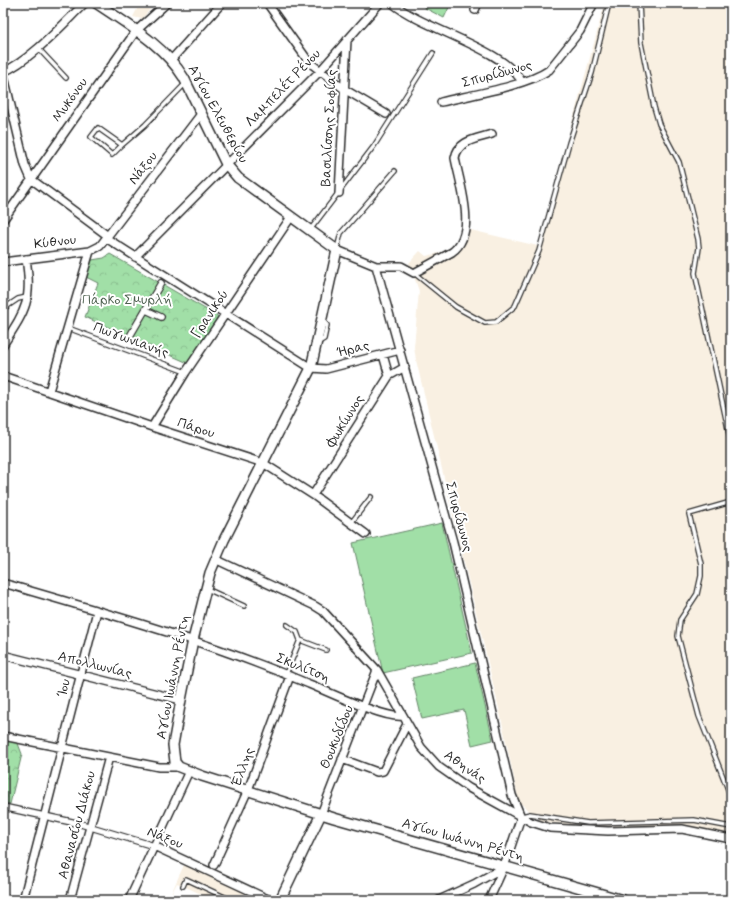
<svg xmlns="http://www.w3.org/2000/svg" width="734" height="903" font-family="Mynerve,sans-serif">
<defs>
<pattern id="park-crowns" width="20" height="18" patternUnits="userSpaceOnUse"><rect width="20" height="18" fill="#a1dfa7"/><path d="M2 6a3 3 0 1 1 6 0M12 15a3 3 0 1 1 6 0" fill="none" stroke="#8bc090"/></pattern>
</defs>
<rect width="100%" height="100%" fill="#fff"/>
<filter id="ink" filterUnits="userSpaceOnUse"><feTurbulence type="fractalNoise" baseFrequency=".025" numOctaves="2"/><feDisplacementMap in="SourceGraphic" scale="8" xChannelSelector="R" yChannelSelector="G"/><feConvolveMatrix kernelMatrix="1 2 1 2 8 2 1 2 1" color-interpolation-filters="sRGB"/></filter>
<g filter="url(#ink)">
<!-- built -->
<path fill="#f9f0e2" d="M140 3 151 8 142 19 133 17Z
M605 3H731V836L683 825 593 826 553 823 541 821 519 802 500 713 416 360 414 347 419 291 409 263 420 251 426 256 443 252 452 248 459 241 462 228 538 246Z
M184 865 262 900H214L177 883 168 900Z"/>
<!-- park -->
<path fill="url(#park-crowns)" stroke="#668569" d="M110 254 219 317 188 363 85 317 98 283 86 277 92 260 104 258Z
M3 738 17 741 22 754 10 804 3 802Z"/>
<!-- pitch -->
<path fill="#a1dfa7" stroke="#668569" d="M427 3H451L444 18 425 8Z
M442 523 472 653 383 673 353 543Z
M475 663 493 740 472 745 464 710 422 719 412 678Z"/>
<g fill="none" stroke-linecap="round" stroke-linejoin="round">
<defs>
<path id="service" d="M639 3 641 43 654 107 659 124 679 162 698 239 699 248 695 273 731 443
M38 48 66 78
M122 145 112 155 91 137 98 128 122 145 145 125 185 84
M310 230 374 146 433 53
M337 249 341 233 395 171
M414 273 456 307 485 323 496 322 515 306 539 251 569 143 592 73 609 3
M3 309 18 299 27 297
M68 328 186 372
M319 342 324 339 327 325 323 321
M731 502 689 514 701 564V576L697 594 680 620 678 636 699 716 731 797
M351 523 371 497
M207 589 244 606
M287 625 297 632 300 640
M286 674 300 640 326 650
M522 816 530 814 588 823 694 820 731 827
M183 886 186 879 231 900"/>
<path id="pedestrian" d="M146 310 161 317
M130 336 161 283
M3 807 81 824 154 846"/>
<path id="minor" d="M267 3 309 62 344 89 386 114
M392 3C425 30 503 48 522 82
M475 10 478 3
M171 60 222 3
M3 72 25 165 31 179 108 236
M3 72C30 61 63 24 85 3
M441 102C470 95 526 86 549 70L580 31 594 3
M339 193 347 40
M3 220 136 31 167 3
M106 238 311 368 326 369 400 350
M337 250 376 266H401L414 273 452 252C478 233 460 185 455 158 458 140 477 139 492 134
M135 257 320 71 380 3
M3 262 90 251 100 246 201 114
M376 266 453 542 512 795 521 817
M3 345C25 311 33 301 26 259
M383 355 389 376
M3 376 152 427 263 463 313 495 366 534
M49 391 90 251
M152 427 186 372 291 217
M313 495 389 376 405 367
M215 559 315 606 323 611 377 670 421 747 439 767 469 788 531 822 550 828 608 831 682 829 731 839
M3 583C106 613 210 642 309 684 327 691 386 720 403 716
M3 655 181 700
M3 736 159 767H179
M342 759 377 772 383 771 407 724
M321 814 377 670
M154 846 270 900
M214 865 248 790 290 676
M23 900 97 611
M70 900 109 757
M129 900 189 771
M439 900 474 884 504 867
M489 900 504 867 521 817"/>
<path id="tertiary" d="M96 3C127 24 164 45 184 78L226 164 238 178 337 250 311 368 224 540 210 573 193 640 181 700 173 745 175 762 179 767 202 776 334 818 623 900
M280 900 321 814"/>
</defs>
<!-- service casing -->
<use href="#service" stroke="#2b2b2b" stroke-width="6"/>
<!-- pedestrian casing -->
<use href="#pedestrian" stroke="#2b2b2b" stroke-width="8"/>
<!-- minor casing -->
<use href="#minor" stroke="#2b2b2b" stroke-width="10"/>
<!-- tertiary casing -->
<use href="#tertiary" stroke="#2b2b2b" stroke-width="12"/>
<!-- service -->
<use href="#service" stroke="#fff" stroke-width="3.5"/>
<!-- pedestrian -->
<use href="#pedestrian" stroke="#fff" stroke-width="5.5"/>
<!-- minor -->
<use href="#minor" stroke="#fff" stroke-width="7"/>
<!-- tertiary -->
<use href="#tertiary" stroke="#fff" stroke-width="9"/>
</g>
</g>
<g text-anchor="middle" dominant-baseline="central" stroke-width="4" stroke-linejoin="round" paint-order="stroke">
<!-- street labels -->
<g font-size="14" fill="#2b2b2b" stroke="#fff">
<text transform="translate(497 74) rotate(-15)">Σπυρίδωνος</text>
<text transform="translate(283 88) rotate(-46)">Λαμπελέτ Ρένου</text>
<text transform="translate(70 100) rotate(-55)">Μυκόνου</text>
<text transform="translate(218 114) rotate(61)">Αγίου Ελευθερίου</text>
<text transform="translate(329 128) rotate(-87)">Βασιλίσσης Σοφίας</text>
<text transform="translate(143 168) rotate(-52)">Νάξου</text>
<text transform="translate(55 242) rotate(-7)">Κύθνου</text>
<text transform="translate(210 314) rotate(-56)">Γρανικού</text>
<text transform="translate(131 340) rotate(20)">Πωγωνιανής</text>
<text transform="translate(353 349) rotate(-14)">Ήρας</text>
<text transform="translate(345 421) rotate(-58)">Φωκίωνος</text>
<text transform="translate(196 428) rotate(18)">Πάρου</text>
<text transform="translate(459 517) rotate(75)">Σπυρίδωνος</text>
<text transform="translate(95 665) rotate(14)">Απολλωνίας</text>
<text transform="translate(303 668) rotate(22)">Σκυλίτση</text>
<text transform="translate(173 677) rotate(-79)">Αγίου Ιωάννη Ρέντη</text>
<text transform="translate(64 688) rotate(-76)">Ίου</text>
<text transform="translate(337 737) rotate(-68)">Θουκυδίδου</text>
<text transform="translate(243 767) rotate(-69)">Έλλης</text>
<text transform="translate(465 767) rotate(35)">Αθηνάς</text>
<text transform="translate(77 825) rotate(-75)">Αθανασίου Διάκου</text>
<text transform="translate(165 838) rotate(22)">Νάξου</text>
<text transform="translate(463 840) rotate(16)">Αγίου Ιωάννη Ρέντη</text>
</g>
<!-- park labels -->
<g font-size="14" fill="#4e6150" stroke="#fff">
<text x="127" y="300">Πάρκο Σµυρλή</text>
</g>
</g>
<!-- margin -->
<rect width="734" height="903" fill="none" stroke="#fff" stroke-width="16"/>
<rect x="8" y="8" width="718" height="887" fill="none" stroke="#2b2b2b" stroke-width="1.5" filter="url(#ink)"/>
</svg>
